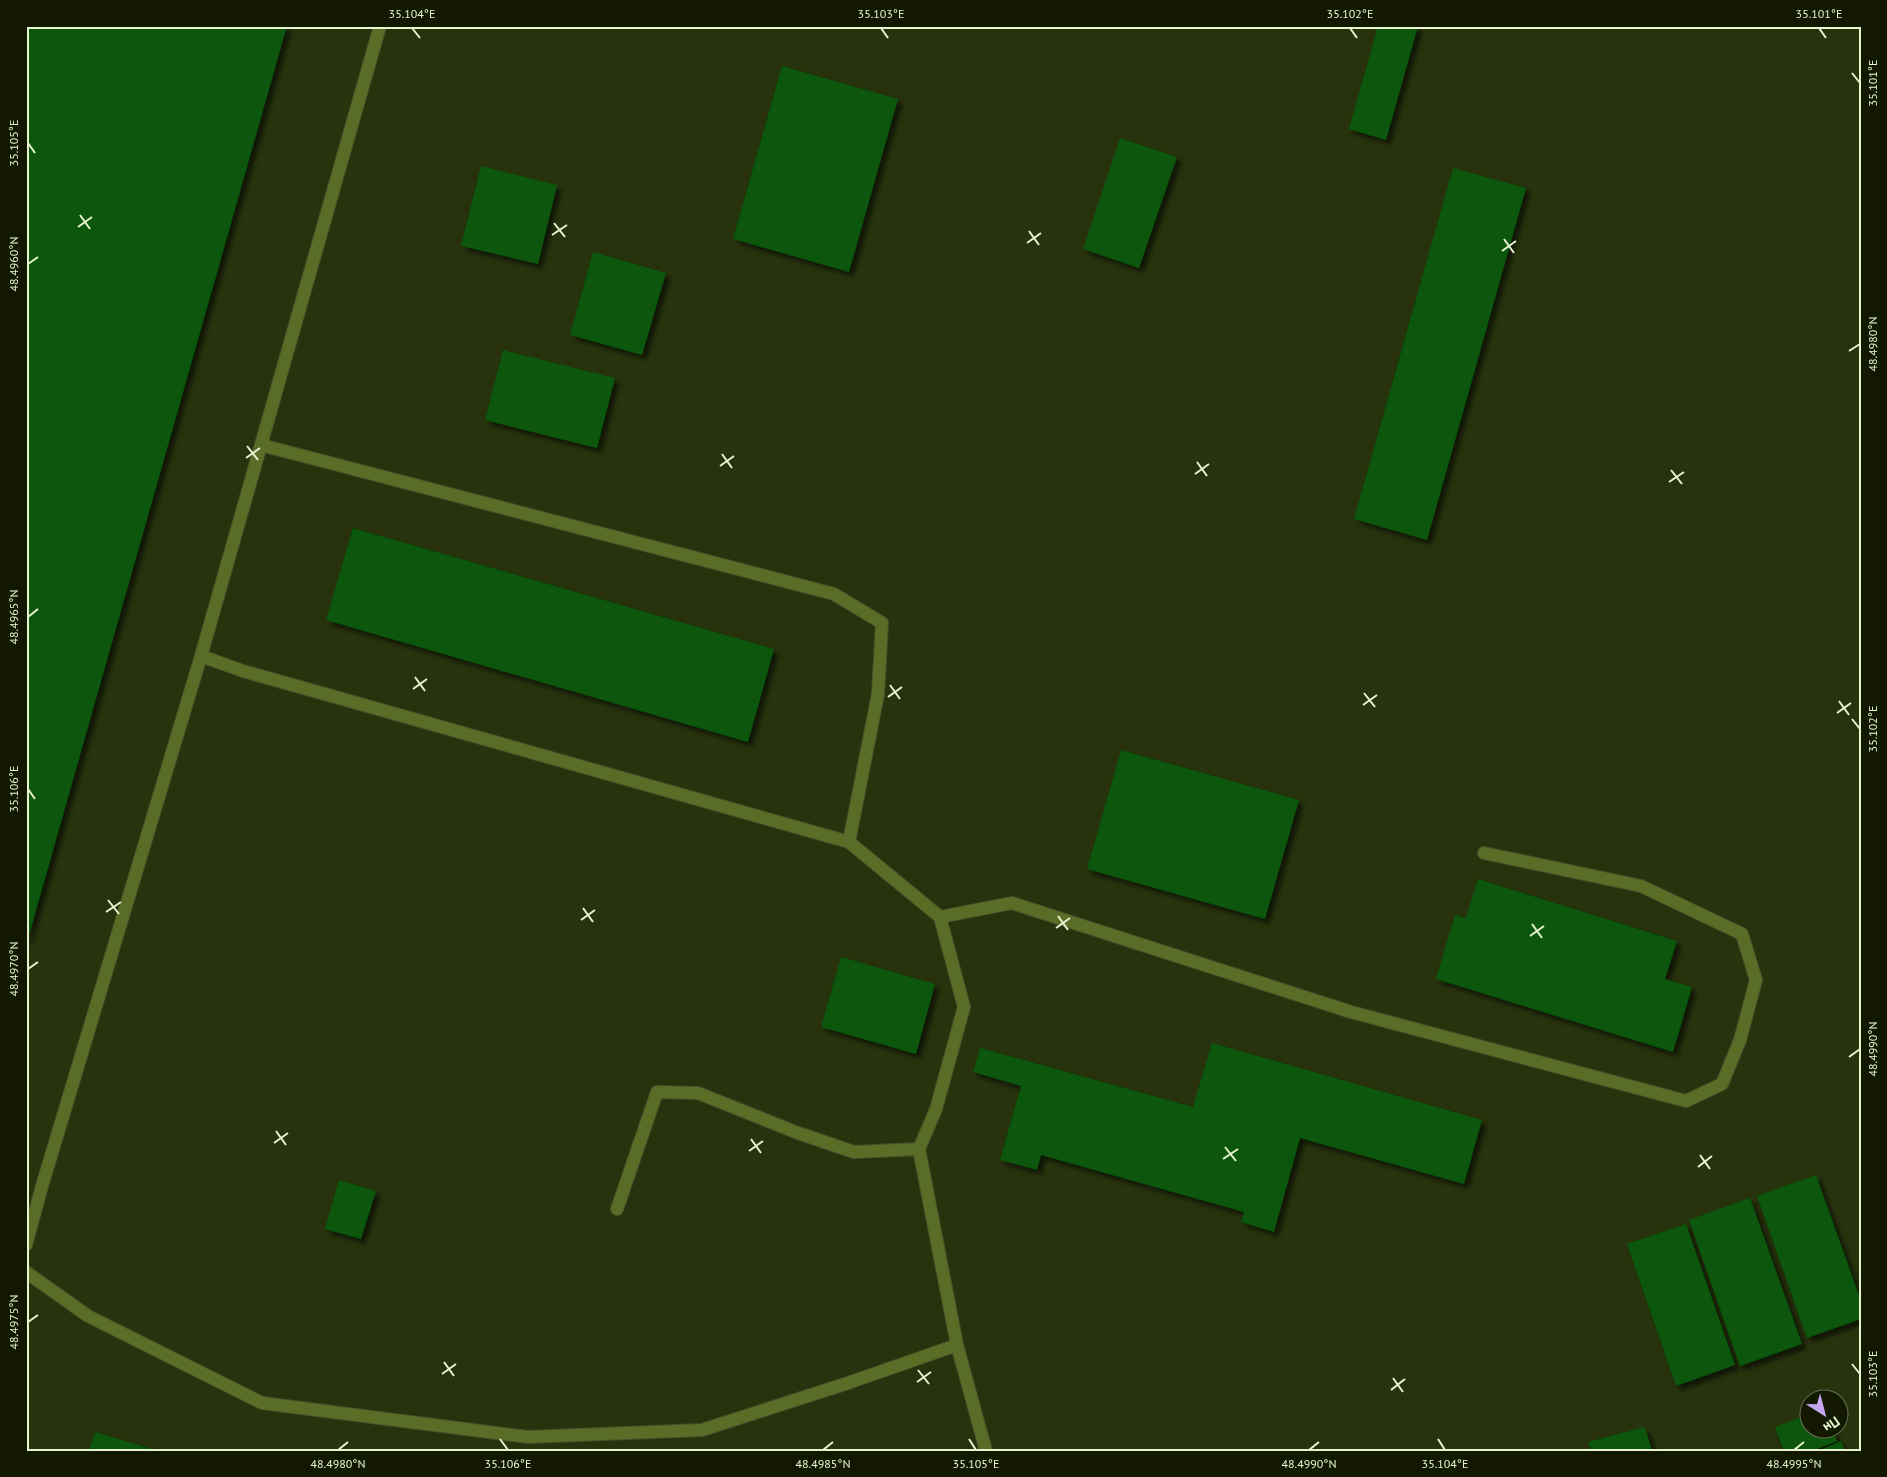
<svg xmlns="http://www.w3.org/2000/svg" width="1887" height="1477" font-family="'PT Sans',sans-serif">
<defs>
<filter id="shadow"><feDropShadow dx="4.5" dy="4.5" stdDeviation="2.5" flood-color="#0009"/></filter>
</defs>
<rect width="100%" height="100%" fill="#28330d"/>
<!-- building -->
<path fill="#07570a" filter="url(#shadow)" d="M26 26H287L27 942H26Z
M1378 26H1418L1386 140 1349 129Z
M782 66 898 99 849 272 733 239Z
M1120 138 1177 157 1139 268 1083 249Z
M481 166 557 185 538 264 461 246Z
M1453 168 1526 188 1427 540 1354 519Z
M593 252 666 273 642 355 570 335Z
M503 350 615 378 597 448 485 420Z
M353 528 774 649 748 742 326 620Z
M1121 750 1299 800 1265 919 1087 869Z
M1478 879 1677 941 1665 979 1692 987 1673 1052 1436 979 1455 915 1466 918Z
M841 957 935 984 916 1054 821 1027Z
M1212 1043 1482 1120 1464 1184 1300 1138 1274 1232 1241 1222 1244 1212 1041 1155 1037 1170 1000 1160 1021 1086 973 1072 980 1048 1193 1107Z
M1816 1175 1861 1301V1319L1807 1338 1757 1196Z
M339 1180 376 1191 361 1239 325 1229Z
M1750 1198 1802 1344 1740 1366 1689 1220Z
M1686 1224 1735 1365 1676 1386 1627 1244Z
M1810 1414V1430H1833L1837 1441 1812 1451H1784L1775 1427Z
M1645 1427 1652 1451H1591L1588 1442Z
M95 1432 156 1450V1451H89Z
M1841 1441 1845 1451H1818Z"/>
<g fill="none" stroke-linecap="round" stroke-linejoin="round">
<defs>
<path id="minor" d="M380 26 201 656 243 671 849 842 940 917 964 1007 936 1109 919 1149 957 1345 986 1451
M261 445 834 594 882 623 878 694 849 842
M940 917 1012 903 1351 1012 1686 1101 1722 1084 1740 1040 1756 980 1742 934 1641 886 1484 853
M617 1209 657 1092 698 1093 798 1133 854 1152 919 1149
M26 1245 42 1186 201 656
M26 1272 88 1316 262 1403 528 1437 702 1430 845 1384 957 1345"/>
</defs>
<!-- minor casing -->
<use href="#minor" stroke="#47522c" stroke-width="14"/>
<!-- minor -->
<use href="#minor" stroke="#5a6d26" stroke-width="12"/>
</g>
<!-- ticks -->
<path fill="none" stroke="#e7f4cf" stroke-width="2" d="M412 28 420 38M881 28 888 38M1350 28 1357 38M1819 28 1826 38M1852 73 1860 83M28 143 35 153M80 215 90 229M554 223 565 237M78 227 92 217M1029 231 1039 245M552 235 567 225M1504 239 1514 253M1027 243 1041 233M1502 251 1516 241M28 264 38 257M1849 351 1860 344M247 446 258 460M722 454 732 468M246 458 260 448M1197 462 1207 476M720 466 734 456M1671 470 1682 484M1195 474 1209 464M1669 482 1684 472M28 617 38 609M415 677 425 691M890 685 900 699M413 689 427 679M1364 693 1375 707M888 697 902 687M1839 701 1849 715M1363 705 1377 695M1837 713 1851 703M1852 719 1860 729M28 789 35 799M108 900 119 914M583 908 593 922M106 912 121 902M1058 916 1068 930M581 920 595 910M1532 924 1542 938M1056 928 1070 918M1530 936 1544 926M28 969 38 962M1849 1057 1860 1049M276 1131 286 1145M751 1139 761 1153M274 1143 288 1133M1225 1147 1236 1161M749 1151 763 1141M1700 1155 1710 1169M1223 1159 1238 1149M1698 1167 1712 1156M28 1322 38 1315M444 1362 454 1376M1852 1364 1860 1374M918 1370 929 1384M442 1374 456 1364M1393 1378 1403 1392M917 1382 931 1372M1391 1390 1405 1379M500 1439 508 1450M969 1439 976 1450M1438 1439 1445 1450M338 1450 348 1442M823 1450 833 1442M1309 1450 1319 1442M1794 1450 1804 1442"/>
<!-- border -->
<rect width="1887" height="1477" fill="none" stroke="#121900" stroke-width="55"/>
<!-- north arrow -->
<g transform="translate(1824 1414) rotate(144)"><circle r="24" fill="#121900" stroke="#677153"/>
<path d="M0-4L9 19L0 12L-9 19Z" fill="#c5a6f0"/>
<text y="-8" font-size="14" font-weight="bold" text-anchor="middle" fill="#e7f4cf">Пн</text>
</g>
<rect x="28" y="28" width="1832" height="1422" fill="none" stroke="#e7f4cf" stroke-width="2"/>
<g font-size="12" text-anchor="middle" fill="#e7f4cf">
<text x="412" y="18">35.104°E</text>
<text x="881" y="18">35.103°E</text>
<text x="1350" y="18">35.102°E</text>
<text x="1819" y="18">35.101°E</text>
<text transform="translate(1873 83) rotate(-90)" y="4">35.101°E</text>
<text transform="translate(14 143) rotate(-90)" y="4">35.105°E</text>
<text transform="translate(14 264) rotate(-90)" y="4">48.4960°N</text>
<text transform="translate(1873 344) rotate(-90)" y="4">48.4980°N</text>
<text transform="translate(14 617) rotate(-90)" y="4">48.4965°N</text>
<text transform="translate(1873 729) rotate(-90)" y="4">35.102°E</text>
<text transform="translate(14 789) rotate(-90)" y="4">35.106°E</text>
<text transform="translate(14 969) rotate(-90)" y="4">48.4970°N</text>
<text transform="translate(1873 1049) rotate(-90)" y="4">48.4990°N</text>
<text transform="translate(14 1322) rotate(-90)" y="4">48.4975°N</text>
<text transform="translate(1873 1374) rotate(-90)" y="4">35.103°E</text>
<text x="338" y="1468">48.4980°N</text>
<text x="508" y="1468">35.106°E</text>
<text x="823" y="1468">48.4985°N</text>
<text x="976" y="1468">35.105°E</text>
<text x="1309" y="1468">48.4990°N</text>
<text x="1445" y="1468">35.104°E</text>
<text x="1794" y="1468">48.4995°N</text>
</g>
</svg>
